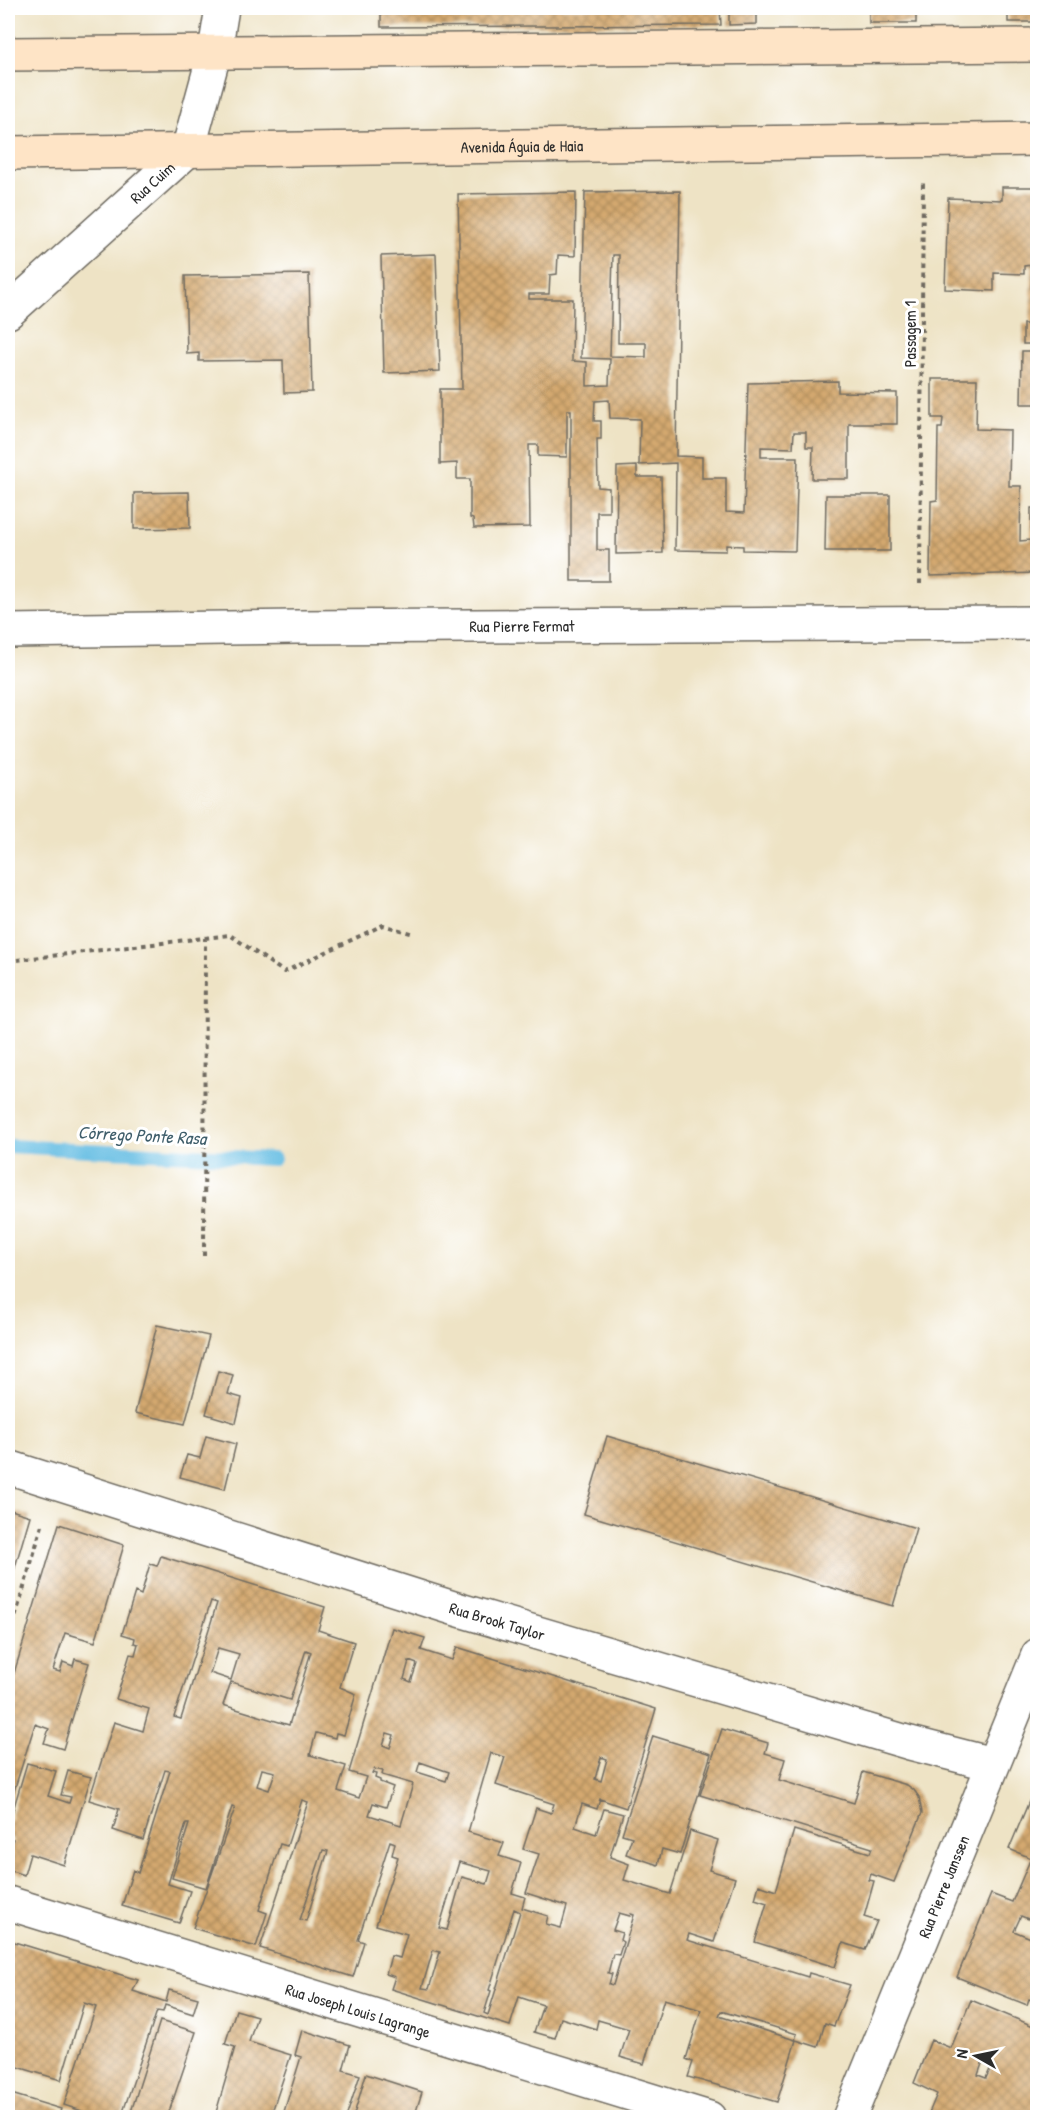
<svg xmlns="http://www.w3.org/2000/svg" width="1045" height="2125" font-family="'Patrick Hand',sans-serif">
<defs>
<pattern id="building-cross-hatch" width="8" height="8" patternUnits="userSpaceOnUse" patternTransform="scale(1.5)"><rect width="8" height="8" fill="#d4a96f"/><path d="M0 0l8 8M0 8l8-8" fill="none" stroke="#ac8a5b"/></pattern>
</defs>
<rect width="100%" height="100%" fill="#fff"/>
<filter id="ink" filterUnits="userSpaceOnUse"><feTurbulence type="fractalNoise" baseFrequency=".0167" numOctaves="2"/><feDisplacementMap in="SourceGraphic" scale="12" xChannelSelector="R" yChannelSelector="G"/><feConvolveMatrix kernelMatrix="1 2 1 2 8 2 1 2 1" color-interpolation-filters="sRGB"/></filter>
<filter id="wash" filterUnits="userSpaceOnUse"><feTurbulence type="fractalNoise" baseFrequency=".008" numOctaves="4" result="noise"/><feDisplacementMap in="SourceGraphic" scale="24" xChannelSelector="R" yChannelSelector="G"/><feGaussianBlur stdDeviation="1.35" result="paint"/><feColorMatrix in="noise" values="0 0 0 0 0 0 0 0 0 0 0 0 0 0 0 0 0 1.4 0 .05"/><feComposite in="paint" operator="in"/></filter>
<g filter="url(#wash)">
<rect width="100%" height="100%" fill="#eee3c5"/>
<g fill="none" stroke-linecap="round" stroke-linejoin="round">
<!-- stream -->
<path stroke="#65bde3" stroke-width="14" d="M8 1146 274 1159"/>
</g>
<g id="blocks">
<!-- building -->
<path fill="url(#building-cross-hatch)" fill-rule="evenodd" d="M381 8H720L721 25 381 27Z
M729 8H757V24L729 25Z
M869 8H916V23H869Z
M1008 8H1038V22H1008Z
M1002 187H1038V344H1023V324H1030L1032 265 1024 266V274L994 273V291L945 289 948 198 1002 200Z
M680 191 676 456 702 457V478H726V512L744 513 748 383 838 381V392L897 393V424H849V479H812L813 447H806V432H794L793 448 761 447V457H798L795 551 743 550V546L726 545V551L675 550 676 463 639 465 640 419 610 418 609 400 595 401 594 421H601V439H597L598 487 609 488V512H597V550H609V581H571V410H567V457L538 456V445H529L530 527 474 528 473 519 470 518V479H457V463L440 464V389H462L458 194 576 192 575 256 558 255 557 274 550 275 549 294H529V299H573L572 361 587 362V386L609 385 610 359 581 358 585 192ZM613 255H619L618 343H646V357L610 356Z
M436 254 440 371 384 373 381 256Z
M309 274 312 392 284 393 283 360 199 361V353L187 354 185 276Z
M1022 351H1038V404H1021Z
M932 379H977L976 429 1010 430 1009 486H1021L1020 541 1031 540V508H1038V573L930 576 931 501 937 500 938 428H942L943 418H932Z
M637 466V477H661L663 553 616 554 617 467Z
M189 492 190 528 134 529V493Z
M826 495H890V551H825Z
M157 1325 209 1336 185 1424 135 1413Z
M218 1371 233 1375 228 1394 242 1398 236 1423 206 1414Z
M206 1436 236 1444 225 1489 180 1477 187 1455 200 1458Z
M607 1436 916 1528 893 1606 584 1514Z
M8 1509 30 1516 8 1591Z
M59 1524 124 1545 95 1642 65 1633 53 1670 60 1672 63 1662 73 1666 75 1659 89 1663 63 1749 44 1743 49 1729 35 1724 8 1810V1693Z
M161 1556 325 1607 318 1630 354 1642 340 1687 356 1694 344 1735 336 1733 335 1738 316 1733 310 1755 346 1766 338 1791 359 1798 366 1777 349 1772 392 1628 425 1638 421 1650 452 1660 457 1647 656 1709 626 1808 600 1799 597 1809 582 1804 575 1827 596 1834 604 1809 623 1814 610 1857 629 1864 624 1880 670 1894 690 1831 718 1840 709 1870 735 1878 714 1942 689 1934 687 1940 808 1977 809 1973 850 1985 834 2026 825 2023 818 2047 796 2040 777 2102 688 2077 693 2062 686 2059 701 2010 664 1999 644 2064 620 2057 629 2029 598 2020 596 2029 561 2018 555 2038 534 2032 543 2005 519 1997 510 2026 391 1989 395 1977 386 1974 391 1956 400 1958 407 1934 376 1925 398 1857 392 1855 395 1843 390 1841 358 1940 364 1942 353 1977 260 1948 308 1802 302 1800 287 1846 280 1844 259 1910 267 1913 256 1947 193 1928 235 1808 232 1807 206 1888 172 1878 189 1824H186L168 1884 190 1891 179 1923 122 1906 133 1870 138 1873 170 1771 165 1770 143 1840 113 1830 119 1809 89 1800 114 1722 143 1731 149 1709 116 1699 130 1654 135 1655 138 1644 134 1643 135 1638 122 1634 135 1592 141 1595 150 1564 157 1566ZM211 1601 217 1603 181 1719 174 1717ZM218 1648 239 1654 231 1680 210 1673ZM306 1650 311 1652 289 1725 223 1705 231 1682 290 1700ZM409 1661 417 1664 411 1682 404 1679ZM387 1733 394 1735 390 1748 383 1745ZM491 1753 505 1757 496 1785 554 1804 551 1813 536 1808 523 1849 539 1854 526 1893 567 1906 561 1928 546 1924 548 1916 522 1908 525 1897 512 1893 521 1863 499 1856 504 1843 468 1832ZM601 1757 607 1759 601 1781 595 1779ZM420 1762 449 1772 446 1781 417 1772ZM262 1769 275 1772 269 1790 257 1786ZM374 1769 383 1771 382 1775 413 1784 401 1825 369 1815 373 1803 386 1807 393 1787 380 1782V1780L375 1778 376 1774 372 1773ZM323 1850 328 1851 306 1921 300 1920ZM459 1862 491 1871 487 1884 462 1877 447 1930 439 1928ZM514 1909 520 1912 488 2015 484 2013 491 1991 489 1990ZM619 1913 630 1916 631 1914 634 1915 613 1985 609 1984 612 1974 608 1973 613 1954 619 1955 623 1942 620 1940 622 1933 613 1930ZM433 1950 440 1952 429 1989 422 1988ZM721 2011 797 2034 795 2040 719 2016Z
M722 1729 768 1743 765 1753 785 1759 779 1780 854 1803 863 1772 907 1785 914 1790 919 1797 922 1813 894 1882 871 1874 869 1880 874 1881 864 1917 877 1921 865 1950 843 1943 835 1967 755 1942 767 1903 755 1899 759 1885 776 1891 794 1830 870 1853 872 1848 700 1795Z
M653 1736 711 1754 680 1854 662 1849 658 1865 626 1854 632 1837 622 1834Z
M27 1763 56 1771 48 1796 69 1803 71 1797 61 1795 68 1771 91 1777 64 1865 30 1854 24 1875 8 1870V1854L13 1839 8 1837V1827Z
M1038 1780V1923L1021 1916 1014 1931 1038 1941V2002L1029 1999 1027 2005 957 1977 991 1894 1012 1902 1031 1858 1009 1849Z
M8 1940 138 1980 133 1991 166 2002 169 1990 198 1998 193 2014 165 2005 163 2012 157 2011 121 2118H102L64 2105 96 2007 84 2003 61 2080 8 2064Z
M971 2000 1038 2028V2118H940L929 2113 937 2094 914 2083 931 2040 951 2048ZM983 2061 992 2065 986 2078 978 2075Z
M236 2010 257 2016 249 2042 291 2055 270 2118H222L215 2116 235 2047 225 2044Z
M160 2021 196 2032 167 2118H129Z
M302 2030 350 2045 343 2070 360 2075 346 2118H282L301 2057 295 2055Z
M366 2074 422 2092 414 2118H353Z
M8 2093 61 2109 58 2118H8Z"/>
</g>
</g>
<g filter="url(#ink)">
<use href="#blocks" fill-opacity="0" stroke="#6f6b61" stroke-width="1.5"/>
<g fill="none" stroke-linecap="round" stroke-linejoin="round">
<defs>
<g id="minor">
<path id="s1" d="M8 312 188 150 215 51 222 8"/>
<path id="s2" d="M8 631 297 627 1038 623"/>
<path id="s3" d="M8 1467 453 1608 910 1743 992 1764"/>
<path id="s4" d="M8 1903 709 2118"/>
<path id="s5" d="M849 2118 1038 1655"/>
</g>
<g id="secondary">
<path d="M8 54 1038 45"/>
<path id="s6" d="M8 153 1038 139"/>
</g>
</defs>
<!-- minor casing -->
<use href="#minor" stroke="#6f6b61" stroke-width="36"/>
<!-- secondary casing -->
<use href="#secondary" stroke="#6f6b61" stroke-width="36"/>
<!-- path -->
<path stroke="#6f6b61" stroke-width="4" stroke-dasharray="4.5 4.5" stroke-linecap="butt" d="M920 584 923 180
M8 961 230 935 284 972 383 925 414 934
M204 1256 205 938
M8 1642 43 1522"/>
<!-- minor -->
<use href="#minor" stroke="#fff" stroke-width="33"/>
<!-- secondary -->
<use href="#secondary" stroke="#fee4c6" stroke-width="33"/>
</g>
</g>
<g text-anchor="middle" dominant-baseline="central" stroke-width="6" stroke-linejoin="round" paint-order="stroke">
<!-- street labels -->
<g font-size="16" fill="#2b2b2b" stroke="#fff">
<text stroke="none"><textPath href="#s6" startOffset="514">Avenida Águia de Haia</textPath></text>
<text stroke="none"><textPath href="#s1" startOffset="194">Rua Cuim</textPath></text>
<text transform="translate(910 334) rotate(-90)">Passagem 1</text>
<text stroke="none"><textPath href="#s2" startOffset="514">Rua Pierre Fermat</textPath></text>
<text stroke="none"><textPath href="#s3" startOffset="513">Rua Brook Taylor</textPath></text>
<text stroke="none"><textPath href="#s5" startOffset="250">Rua Pierre Janssen</textPath></text>
<text stroke="none"><textPath href="#s4" startOffset="366">Rua Joseph Louis Lagrange</textPath></text>
</g>
<!-- water labels -->
<g font-size="18" font-style="italic" fill="#3f5e6b" stroke="#fff">
<text transform="translate(142 1135) rotate(3)">Córrego Ponte Rasa</text>
</g>
</g>
<!-- margin -->
<rect width="1045" height="2125" fill="none" stroke="#fff" stroke-width="30"/>
<!-- north arrow -->
<g transform="translate(976 2056) rotate(279)" stroke="#ffffff" stroke-width="4.5" paint-order="stroke">
<path d="M0-4.5L10 22L0 15L-10 22Z" fill="#2b2b2b"/>
<text y="-9" font-size="16" font-weight="bold" text-anchor="middle" fill="#2b2b2b">N</text>
</g>
</svg>
